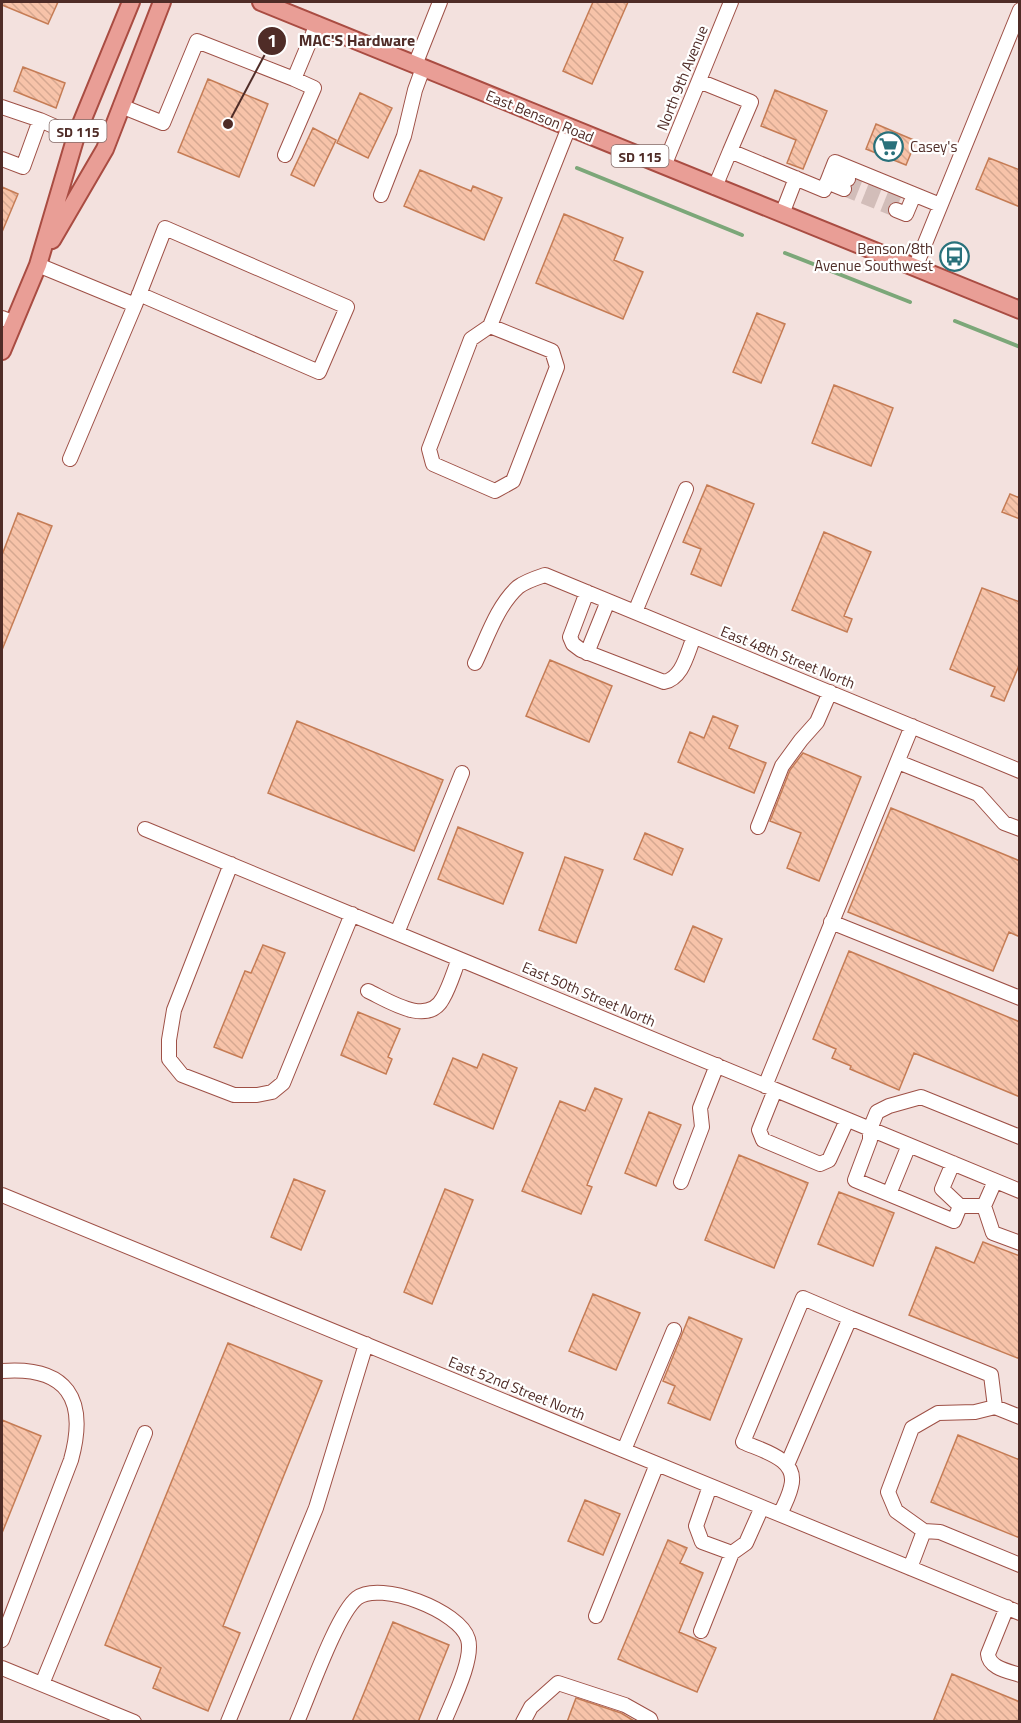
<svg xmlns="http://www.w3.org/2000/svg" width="1021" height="1723" font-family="'Titillium Web',sans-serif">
<defs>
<pattern id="building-back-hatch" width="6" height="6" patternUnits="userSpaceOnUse" patternTransform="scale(1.5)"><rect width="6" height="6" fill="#f7c3a9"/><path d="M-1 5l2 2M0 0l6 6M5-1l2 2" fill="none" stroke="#d6a891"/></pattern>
</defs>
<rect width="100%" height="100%" fill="#f3e1de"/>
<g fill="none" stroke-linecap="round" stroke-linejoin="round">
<!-- stream -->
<path stroke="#7ca779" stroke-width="4" d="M577 168 742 235
M785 253 910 302
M955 321 1020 347"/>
</g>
<!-- building -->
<path fill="url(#building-back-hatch)" stroke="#c57c55" stroke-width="1.5" d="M2 2H58L48 24 2 5Z
M593 2H628L592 84 563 71Z
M23 67 65 83 56 108 14 91Z
M208 79 268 104 239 177 178 152Z
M775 90 827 111 803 169 787 163 796 140 761 126Z
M360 93 392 108 368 158 337 143Z
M876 124 916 141 906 165 866 149Z
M313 128 336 140 314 186 291 175Z
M989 158 1020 170V207L976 189Z
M420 170 471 191 473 186 502 198 484 240 404 206Z
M2 187 18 194 2 232Z
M564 214 623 238 614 260 643 272 623 319 536 283Z
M757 313 785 324 761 383 733 372Z
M834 385 893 408 871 466 812 443Z
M707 485 754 504 721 586 691 574 701 549 683 542Z
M1010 494 1020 498V519L1002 512Z
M18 513 52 526 2 650V555Z
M824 532 871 552 844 616 852 619 847 632 792 610Z
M982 588 1020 602V663L1004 701 991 696 995 687 950 669Z
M550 660 612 686 589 742 526 716Z
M713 716 738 726 729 748 766 763 754 793 678 762 690 732 704 738Z
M297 721 443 780 414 851 268 793Z
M803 753 861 777 819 881 787 868 801 833 770 821 790 770Z
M891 808 1020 861V937L1009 932 993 971 848 912Z
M458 827 523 853 503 904 438 879Z
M645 833 683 849 672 875 634 859Z
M565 857 603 870 576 943 539 930Z
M693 926 722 939 704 982 675 969Z
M263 945 285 953 242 1058 214 1047 245 971 251 973Z
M849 951 1020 1022V1097L914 1053 899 1090 850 1069 851 1066 832 1058 836 1049 813 1039Z
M358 1012 400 1029 388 1057 392 1059 386 1074 341 1055Z
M483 1054 517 1068 493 1129 434 1104 453 1058 477 1068Z
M595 1088 622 1099 587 1185 592 1187 581 1214 522 1191 560 1101 585 1111Z
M649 1112 681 1125 656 1186 625 1173Z
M739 1155 808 1183 774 1268 705 1240Z
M294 1179 325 1191 301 1250 271 1237Z
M445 1189 473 1200 432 1304 404 1292Z
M839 1192 894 1213 873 1266 818 1244Z
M983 1242 1020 1256V1359L909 1315 936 1247 974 1263Z
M593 1294 640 1313 616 1370 569 1351Z
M689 1317 742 1339 710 1420 668 1403 675 1386 663 1381Z
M228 1343 322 1381 223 1626 240 1633 208 1711 153 1688 161 1668 105 1645Z
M2 1420 41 1436 2 1533Z
M958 1435 1020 1460V1538L931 1502Z
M585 1500 620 1514 603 1555 568 1541Z
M668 1540 687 1548 680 1563 703 1573 679 1632 716 1648 697 1692 618 1659Z
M393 1622 449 1645 418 1722H352Z
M952 1674 1020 1702V1722H933Z
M576 1698 621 1713 636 1722H567Z"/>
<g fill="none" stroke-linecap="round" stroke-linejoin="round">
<!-- minor-tunnel -->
<path stroke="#d2bdb9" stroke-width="14" stroke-dasharray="14 7" stroke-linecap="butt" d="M848 179 900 200
M844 189 896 210"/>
<defs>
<path id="minor" d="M415 65 440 2
M699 81 751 102 730 151 824 190 835 162 940 205
M121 106 163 123 197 41 294 79 317 24
M2 107 40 120 76 136
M285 155 314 88 294 79
M2 159 23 167 40 120
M664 166 731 2
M831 172 848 179
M827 182 844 189
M715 187 730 151
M381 195 404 136 415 90 423 68
M896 210 906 214 914 195
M782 214 796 178
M38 265 135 305 70 459
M915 268 1020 10
M135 305 165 228 347 307 319 372 139 294
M2 318 14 323
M490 326 552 351 557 367 513 481 495 491 433 464 429 449 471 339 490 326 569 127
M587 592 570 637 573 644 581 650 664 682C683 678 687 653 694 637
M635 612 686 489
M587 653 608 601
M475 663C487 638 497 606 518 587 526 581 536 578 545 575L1020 771
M898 762 978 794 1004 823 1020 829
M758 827 782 766 801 740 817 722 830 692
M145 829 1020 1191
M231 864 174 1010 169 1040V1059L182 1075 234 1095H257L272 1092 283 1083 352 914
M831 922 1020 998
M397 933 462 773
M368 991C389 1001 428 1027 443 998 450 986 454 971 459 959
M765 1086 912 726
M775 1090 759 1130 763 1140 820 1164 829 1160 847 1120
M953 1163 942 1189 960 1206H984L995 1181
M681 1182 702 1127 700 1108 717 1065
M889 1194 909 1145
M2 1195 1020 1613
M960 1206 954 1221 855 1180 870 1140V1129L877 1112 889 1106 921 1097 1020 1137
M984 1206 993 1233 1020 1243
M850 1318 991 1375 995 1407
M2 1371C67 1366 88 1399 71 1460L2 1640
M624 1450 674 1330
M710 1486 696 1526 702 1542 732 1553 746 1543 762 1507
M780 1514C784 1506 789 1496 791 1487 799 1459 763 1451 743 1442L803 1298 850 1318 787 1465
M924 1531 940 1532 1020 1565
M910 1568 924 1531 896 1511 888 1492 912 1428 938 1413 975 1412 995 1407 1020 1417
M1007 1607 988 1654C989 1668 1008 1671 1020 1675
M596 1616 657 1464
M701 1631 732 1553
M2 1668 134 1722
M42 1684 145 1433
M228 1722 316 1508 366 1344
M297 1722C309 1695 337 1614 357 1598 380 1580 460 1611 468 1639 474 1659 452 1702 444 1722
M523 1722 531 1707 558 1683 625 1705 650 1719 651 1722"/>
<path id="major" d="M261 2 1020 310
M52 240 105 149 162 2
M2 351 38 265 76 136 131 2"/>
</defs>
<!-- minor casing -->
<use href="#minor" stroke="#9e5046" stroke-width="16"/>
<!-- major casing -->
<use href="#major" stroke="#a94c42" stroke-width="20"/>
<!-- minor -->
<use href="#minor" stroke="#fff" stroke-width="14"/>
<!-- major -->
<use href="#major" stroke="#e99e96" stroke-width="16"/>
</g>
<!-- icons -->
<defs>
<symbol id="supermarket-ring" viewBox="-11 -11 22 22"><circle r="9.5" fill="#fff" stroke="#29717b" stroke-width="1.5"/><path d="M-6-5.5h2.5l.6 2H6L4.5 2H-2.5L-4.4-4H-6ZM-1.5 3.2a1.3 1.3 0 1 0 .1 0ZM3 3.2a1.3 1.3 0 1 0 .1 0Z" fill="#29717b"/></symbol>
<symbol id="bus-ring" viewBox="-11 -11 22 22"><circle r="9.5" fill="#fff" stroke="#29717b" stroke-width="1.5"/><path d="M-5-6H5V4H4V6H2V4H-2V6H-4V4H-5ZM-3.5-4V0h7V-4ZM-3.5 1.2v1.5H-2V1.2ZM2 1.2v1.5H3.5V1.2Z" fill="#29717b"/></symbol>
</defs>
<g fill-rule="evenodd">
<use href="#supermarket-ring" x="872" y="130" width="33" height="33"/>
<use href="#bus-ring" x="938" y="240" width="33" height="33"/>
</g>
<g text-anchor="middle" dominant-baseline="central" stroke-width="4.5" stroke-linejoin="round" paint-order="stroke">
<!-- shield labels -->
<g fill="#fff" stroke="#846b68" stroke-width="1.5">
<rect x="49.5" y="120" width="57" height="22" rx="4.5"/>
<rect x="611.5" y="145" width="57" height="22" rx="4.5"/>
</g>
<g font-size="14" font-weight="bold" fill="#4f2c27">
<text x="78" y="131">SD 115</text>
<text x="640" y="156">SD 115</text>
</g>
<!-- street labels -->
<g font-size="15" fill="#4f2c27" stroke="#fff">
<text transform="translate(682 78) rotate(-68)">North 9th Avenue</text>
<text transform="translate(540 116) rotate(22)">East Benson Road</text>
<text transform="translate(788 657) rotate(22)">East 48th Street North</text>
<text transform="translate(589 994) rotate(23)">East 50th Street North</text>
<text transform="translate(517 1388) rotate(22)">East 52nd Street North</text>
</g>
<!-- poi labels -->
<g font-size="15" fill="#4f2c27" stroke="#fff" text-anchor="start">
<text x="910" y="146">Casey's</text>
<text x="933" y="248" text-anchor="end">Benson/8th<tspan x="933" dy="17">Avenue Southwest</tspan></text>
</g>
</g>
<!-- callouts -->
<path fill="none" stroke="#4f2c27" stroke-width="2" d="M228 124L272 41"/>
<g fill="#4f2c27" stroke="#fff" stroke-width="2">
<circle cx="228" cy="124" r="6"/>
<circle cx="272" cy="41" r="15"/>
</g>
<g font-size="18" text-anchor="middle" font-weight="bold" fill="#fff">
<text x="272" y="47">1</text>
</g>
<g font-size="16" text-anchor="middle" font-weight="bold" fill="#4f2c27" stroke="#fff" stroke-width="4.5" stroke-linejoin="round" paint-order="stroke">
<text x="357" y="46">MAC'S Hardware</text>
</g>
<!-- border -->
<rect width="1021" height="1723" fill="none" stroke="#4f2c27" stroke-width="6"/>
</svg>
